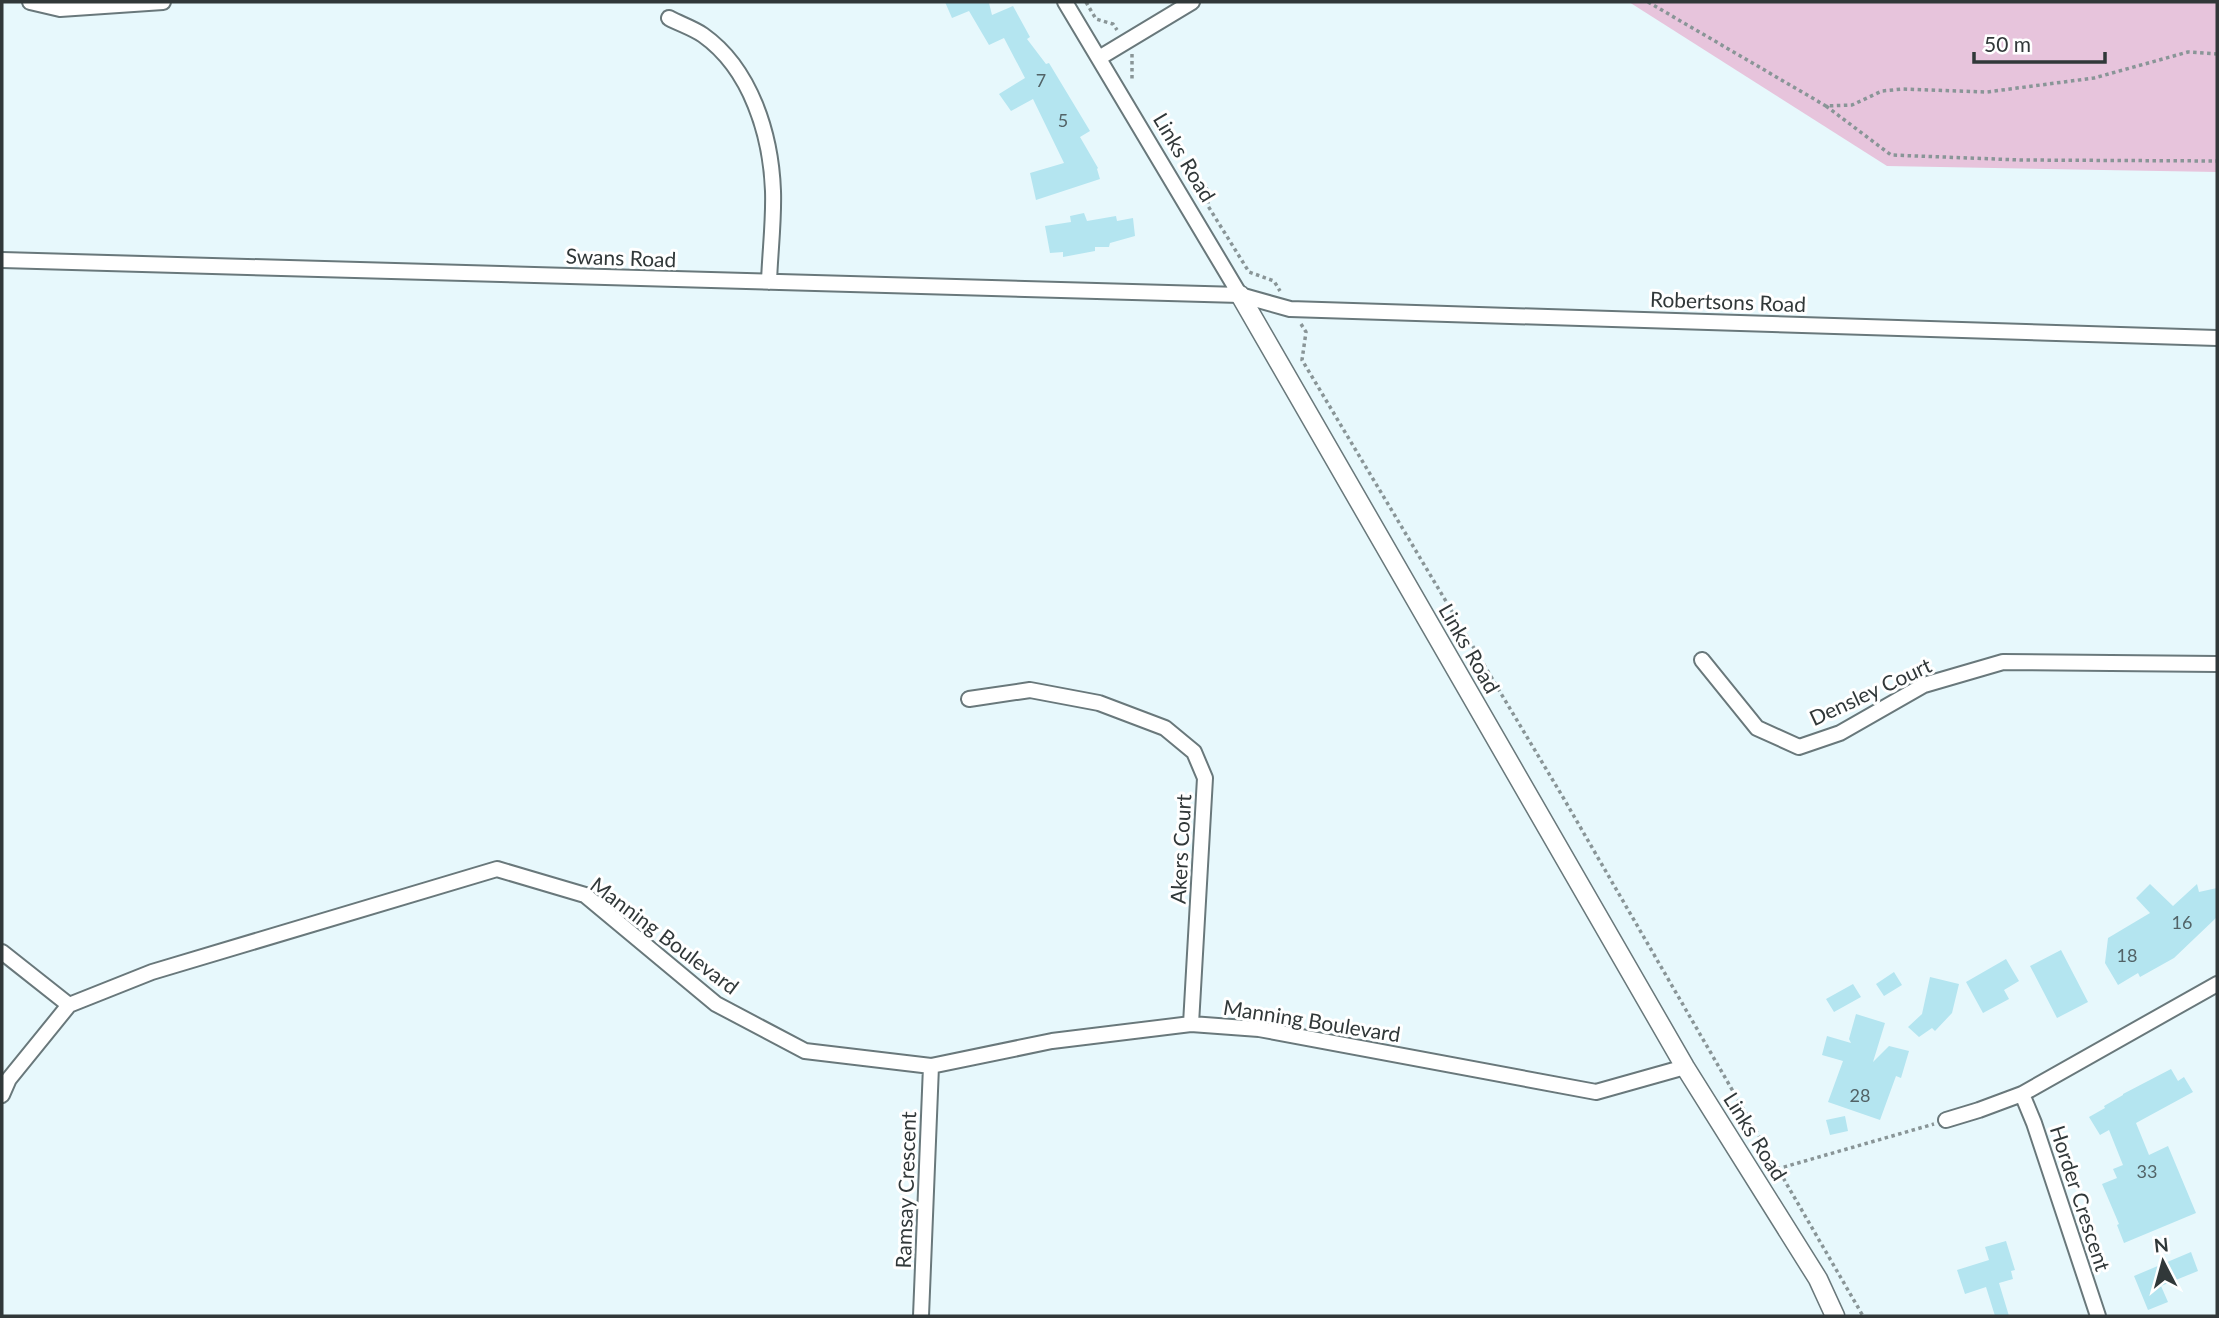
<svg xmlns="http://www.w3.org/2000/svg" width="2219" height="1318" font-family="Lato,sans-serif">
<rect width="100%" height="100%" fill="#e7f8fc"/>
<!-- green -->
<path fill="#e7c4dc" d="M1629 2H2217V172L1887 166Z"/>
<!-- building -->
<path fill="#b4e5f0" d="M945 2H991L989 3 992 15 1013 6 1030 37 1027 39 1046 64 1049 63 1090 131 1080 137 1098 168 1097 169 1100 179 1036 200 1030 173 1064 163 1033 99 1011 111 999 94 1025 78 1004 38 989 45 969 11 952 18Z
M1084 213 1087 221 1116 216 1117 221 1133 218 1135 236 1110 243 1109 247H1095V251L1063 257V252L1050 253 1045 226 1071 222 1070 216Z
M2150 884 2173 906 2197 884 2199 892 2217 888V917L2174 958 2140 977 2138 973 2118 985 2105 963 2108 938 2150 913 2136 898Z
M2061 950 2088 1002 2057 1018 2030 966Z
M2006 959 2019 981 2004 990 2009 999 1983 1013 1966 982Z
M1894 972 1902 985 1884 996 1876 984Z
M1930 977 1959 984 1952 1013 1935 1031 1932 1028 1919 1037 1908 1027 1922 1014Z
M1853 984 1861 997 1834 1012 1826 999Z
M1856 1014 1885 1023 1873 1062 1889 1046 1909 1051 1901 1078 1896 1076 1880 1120 1828 1102 1843 1061 1822 1055 1827 1036 1851 1043 1849 1039Z
M2171 1069 2178 1081 2184 1077 2193 1092 2136 1123 2149 1155 2168 1146 2196 1213 2124 1243 2117 1225 2119 1224 2102 1184 2117 1178 2113 1169 2123 1165 2109 1130 2100 1135 2089 1117 2105 1108 2104 1106 2123 1095V1094Z
M1845 1116 1848 1131 1830 1135 1826 1120Z
M2006 1241 2015 1270 2011 1271 2013 1279 1999 1283 2009 1316H1995L1986 1287 1965 1294 1957 1270 1989 1260 1985 1247Z
M2191 1252 2198 1271 2161 1286 2168 1302 2148 1310 2134 1276Z"/>
<g fill="none" stroke-linecap="round" stroke-linejoin="round">
<defs>
<path id="minor" d="M30 2 60 9 163 2
M1065 2 1240 295
M669 18C680 24 693 28 703 35 751 69 771 135 773 191 774 221 770 252 769 282
M1099 58 1192 2
M2 260 1240 295 1290 309 2217 338
M1702 660 1757 728 1799 747 1840 733 1924 685 2003 662 2217 664
M969 699 1030 690 1099 703 1165 728 1194 752 1205 778 1191 1024
M2 952 69 1005
M2022 1094 2034 1123 2098 1316
M2 1095 9 1079 69 1005 152 972 497 869 585 895 716 1004 805 1051 931 1066 1052 1041 1191 1024 1259 1029 1596 1092 1685 1067
M1946 1120 1979 1110 2022 1094 2217 984
M921 1316 931 1066"/>
<path id="tertiary" d="M1240 295 1685 1067 1818 1279 1835 1316"/>
</defs>
<!-- minor casing -->
<use href="#minor" stroke="#69787b" stroke-width="18"/>
<!-- tertiary casing -->
<use href="#tertiary" stroke="#69787b" stroke-width="21"/>
<!-- path -->
<path stroke="#899597" stroke-width="3.5" stroke-dasharray="3.5 3.5" stroke-linecap="butt" d="M1086 2 1096 19 1113 24 1117 30
M1648 2 1826 106 1852 105 1882 91 1903 89 1987 92 2094 78 2188 52 2217 54
M1132 54V81
M1826 106 1891 155 2021 160 2217 161
M1184 169 1208 190V206L1249 272 1274 281 1280 291
M1301 324 1306 332 1302 360 1564 799 1863 1316
M1777 1169 1934 1124"/>
<!-- minor -->
<use href="#minor" stroke="#fff" stroke-width="14"/>
<!-- tertiary -->
<use href="#tertiary" stroke="#fff" stroke-width="18"/>
</g>
<g text-anchor="middle" dominant-baseline="central" stroke-width="6" stroke-linejoin="round" paint-order="stroke">
<!-- number labels -->
<g font-size="18" fill="#526367">
<text x="1041" y="80">7</text>
<text x="1063" y="120">5</text>
<text x="2182" y="922">16</text>
<text x="2127" y="955">18</text>
<text x="1860" y="1095">28</text>
<text x="2147" y="1171">33</text>
</g>
<!-- street labels -->
<g font-size="21" fill="#313839" stroke="#fff">
<text transform="translate(1185 157) rotate(59)">Links Road</text>
<text transform="translate(621 257) rotate(2)">Swans Road</text>
<text transform="translate(1728 301) rotate(2)">Robertsons Road</text>
<text transform="translate(1470 648) rotate(60)">Links Road</text>
<text transform="translate(1870 691) rotate(-25)">Densley Court</text>
<text transform="translate(1180 849) rotate(-87)">Akers Court</text>
<text transform="translate(665 935) rotate(37)">Manning Boulevard</text>
<text transform="translate(1312 1020) rotate(9)">Manning Boulevard</text>
<text transform="translate(1756 1136) rotate(58)">Links Road</text>
<text transform="translate(905 1190) rotate(-88)">Ramsay Crescent</text>
<text transform="translate(2081 1198) rotate(72)">Horder Crescent</text>
</g>
</g>
<!-- border -->
<rect width="2219" height="1318" fill="none" stroke="#313839" stroke-width="7"/>
<!-- north arrow -->
<g transform="translate(2163 1262) rotate(354)" stroke="#ffffff" stroke-width="5" paint-order="stroke">
<path d="M0-5L12 26L0 18L-12 26Z" fill="#313839"/>
<text y="-10" font-size="19" font-weight="bold" text-anchor="middle" fill="#313839">N</text>
</g>
<!-- scale -->
<path d="M1974 52v10h131v-10" fill="none" stroke="#313839" stroke-width="3.5"/>
<text x="1984" y="52" font-size="21" fill="#313839" stroke="#ffffff" stroke-width="5" paint-order="stroke">50 m</text>
</svg>
